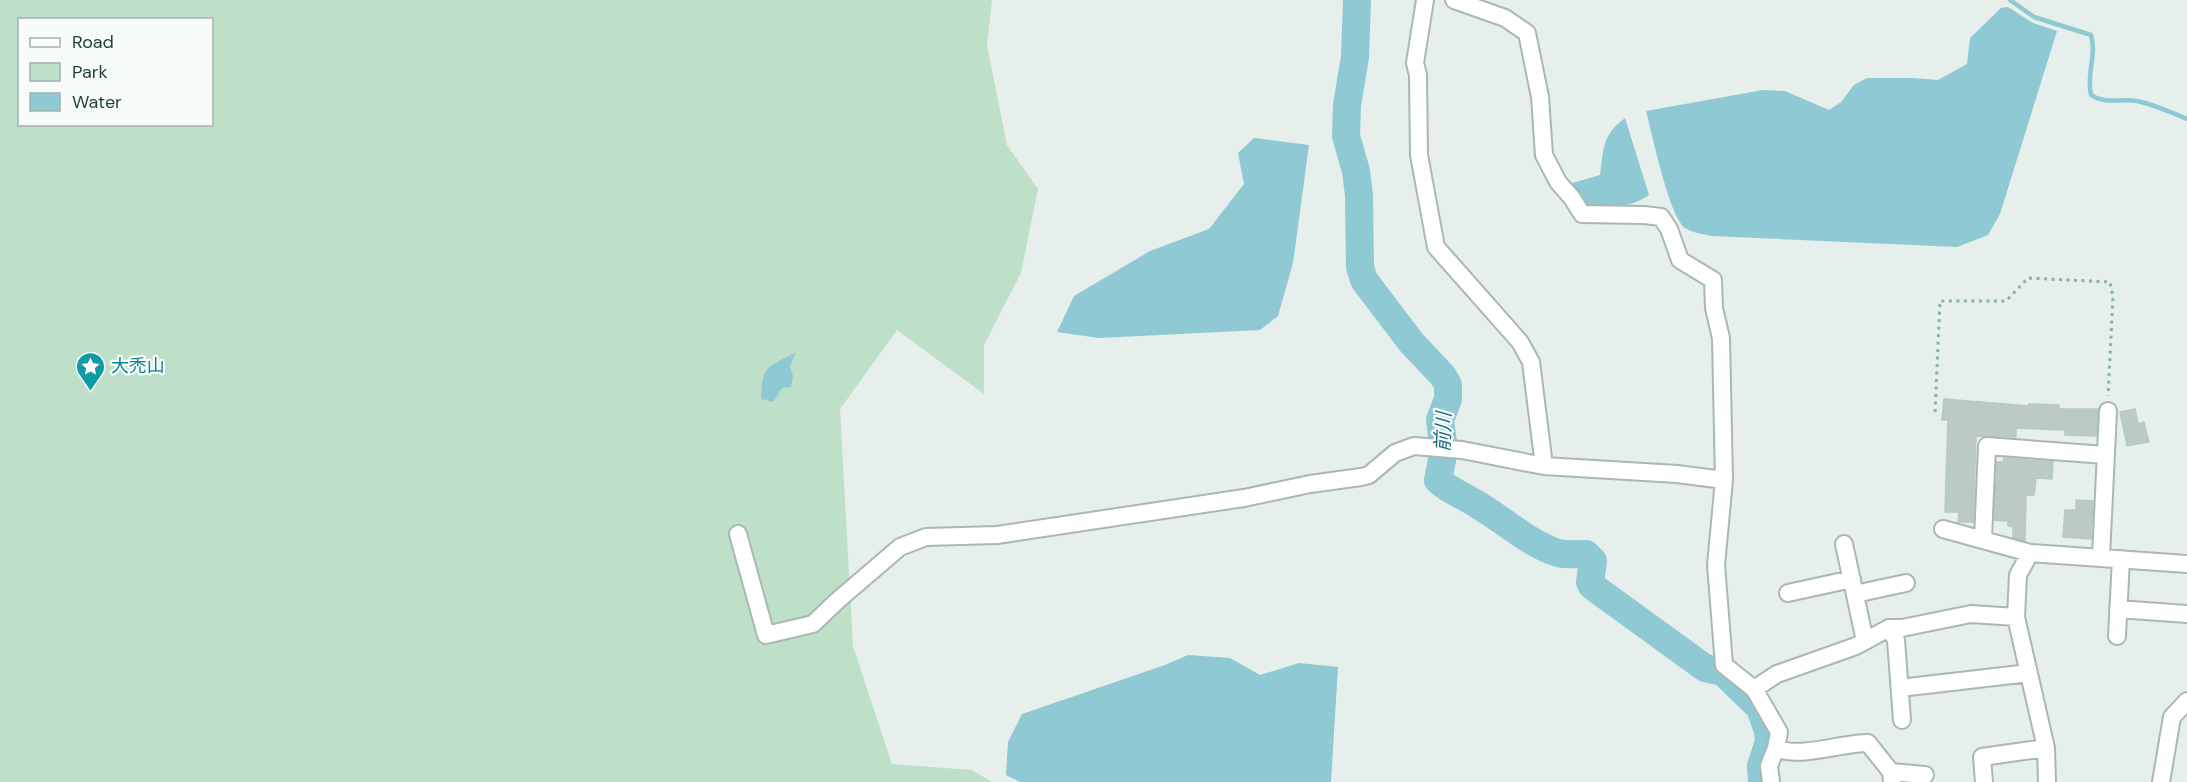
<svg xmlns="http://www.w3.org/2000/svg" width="2187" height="782" font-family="'DM Sans','Noto Sans JP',sans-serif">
<rect width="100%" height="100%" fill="#e6efeb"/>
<!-- green -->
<path fill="#bfe0c8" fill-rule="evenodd" d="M0 0H992L987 45 1007 145 1038 189 1021 273 984 345V394L897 330 840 409 853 646 892 764 972 770 992 782H0ZM20 20H212V124H20Z"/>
<!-- water -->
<path fill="#8ec9d4" d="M2008 7 2033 23 2057 31 2000 214 1988 235 1957 247 1712 236C1703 234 1693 233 1685 228 1669 216 1652 133 1646 111L1763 90 1785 91 1829 110 1841 102 1854 85 1867 78H1913L1938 80 1967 64 1970 38 2001 8Z
M1625 118 1649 195C1629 209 1605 208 1581 210L1562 186 1600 175C1604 148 1602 135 1625 118Z
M1254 138 1309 145 1293 263 1278 316 1260 330 1099 338 1057 332 1074 296 1150 251 1209 229 1244 184 1238 153Z
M796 352 790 366 793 376 791 387 782 388 773 402 761 399C762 363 768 368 796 352Z
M1188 655 1230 658 1260 675 1299 663 1338 667 1331 782H1020L1006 775 1008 742 1022 714 1165 665Z"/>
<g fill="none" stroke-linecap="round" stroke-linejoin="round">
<!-- stream -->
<path stroke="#8ec9d4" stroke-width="4.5" d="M2010 0 2034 17 2091 35C2097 55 2086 74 2091 95 2106 105 2121 98 2137 101 2155 105 2171 112 2187 119"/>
<!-- river -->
<path stroke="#8ec9d4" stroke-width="28" d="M1357 0 1355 57 1347 105 1346 136 1356 171 1359 195 1360 267 1364 280 1411 342 1443 376 1448 385V399L1440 420 1444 450 1438 480C1449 491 1465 496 1478 505 1504 520 1529 544 1558 553 1567 555 1577 554 1586 554L1593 561 1590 582 1592 586 1705 668 1723 672 1760 708 1768 731 1769 742 1761 766 1762 782"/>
</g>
<!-- building -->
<path fill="#bbcac4" stroke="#b8c9c2" stroke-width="1.5" d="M1944 399 2029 406V404L2059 405V409H2098L2096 436 2065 435V430L2016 428V437L1976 436 1973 522H1958L1959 512H1945L1948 420H1942Z
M2135 409 2138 424 2144 422 2149 442 2127 446 2120 412Z
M2004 458 2053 462 2052 479 2036 478 2034 495H2026L2025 541 2013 537V527L2008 526V521L1994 520 1997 462H2003Z
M2076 500 2093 501 2091 539 2063 537 2065 510H2076Z"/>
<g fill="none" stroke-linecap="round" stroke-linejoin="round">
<defs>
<path id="minor" d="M1425 0 1415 63 1418 75 1419 155 1436 247 1520 342 1531 362 1544 466
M1454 0 1505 18 1527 33 1540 97 1544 155 1558 182 1572 198 1582 214 1644 215 1661 217 1669 229 1680 260 1713 280 1714 308 1721 338 1724 480
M1943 529 2030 553 2187 564
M738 534 766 635 813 624 837 601 900 547 926 537 997 535 1244 498 1310 484 1361 477 1369 475 1395 453 1414 446 1462 450 1544 466 1677 474 1724 480 1716 565 1724 665 1754 689
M1983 539 1987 446 2105 455
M1844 544 1865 641
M2030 553 2018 575 2016 617 2046 748 2047 782
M2101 557 2108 411
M1788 593 1852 579
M1855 594 1906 583
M2118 609 2187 614
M1889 628 1896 640 1902 720
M2117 636 2121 559
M1900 688 2029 673
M1776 748C1799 759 1841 743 1868 743L1891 772 1892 782
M1891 772 1925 775
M1771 782 1769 766 1776 748 1779 732 1754 689 1777 674 1856 646 1889 628H1902L1971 614 2016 617
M1984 782 1982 757 2046 748
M2161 782 2172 717 2187 701"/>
</defs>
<!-- minor casing -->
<use href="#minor" stroke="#a8b8b2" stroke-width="20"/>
<!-- path -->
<path stroke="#86b3a5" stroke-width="3" stroke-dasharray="3 4.5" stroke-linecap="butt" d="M1935 412 1940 301H2006L2028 278 2110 282 2113 297 2108 396"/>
<!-- minor -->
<use href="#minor" stroke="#fff" stroke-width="16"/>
</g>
<!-- icons -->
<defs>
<symbol id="sight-pin" viewBox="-11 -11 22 30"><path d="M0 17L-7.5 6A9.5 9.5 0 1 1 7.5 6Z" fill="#0f9aa8" stroke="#f7fbf9"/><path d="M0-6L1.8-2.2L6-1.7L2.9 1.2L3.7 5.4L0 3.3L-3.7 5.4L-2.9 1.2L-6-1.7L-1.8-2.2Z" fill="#fff"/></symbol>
</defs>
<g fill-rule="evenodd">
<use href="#sight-pin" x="74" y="350" width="33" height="45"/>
</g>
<g text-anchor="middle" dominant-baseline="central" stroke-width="4.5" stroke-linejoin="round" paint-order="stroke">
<!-- culture labels -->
<g font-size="18" fill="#0d838f" stroke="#f7fbf9" text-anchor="start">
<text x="111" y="366">大禿山</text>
</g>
<!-- water labels -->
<g font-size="20" font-style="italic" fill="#1c6f80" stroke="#f7fbf9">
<text transform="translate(1443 432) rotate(-88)">前川</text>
</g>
</g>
<!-- legend -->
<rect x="18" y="18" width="195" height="108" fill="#f7fbf9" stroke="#a3b1ad" stroke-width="1.5"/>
<rect x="30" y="38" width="30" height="9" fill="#ffffff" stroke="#a3b1ad" stroke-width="1.5"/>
<text x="72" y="48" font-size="18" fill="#24423a">Road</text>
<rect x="30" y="63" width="30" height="18" fill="#bfe0c8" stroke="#a3b1ad" stroke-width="1.5"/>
<text x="72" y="78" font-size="18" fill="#24423a">Park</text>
<rect x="30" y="93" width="30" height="18" fill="#8ec9d4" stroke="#a3b1ad" stroke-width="1.5"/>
<text x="72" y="108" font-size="18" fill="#24423a">Water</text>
</svg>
